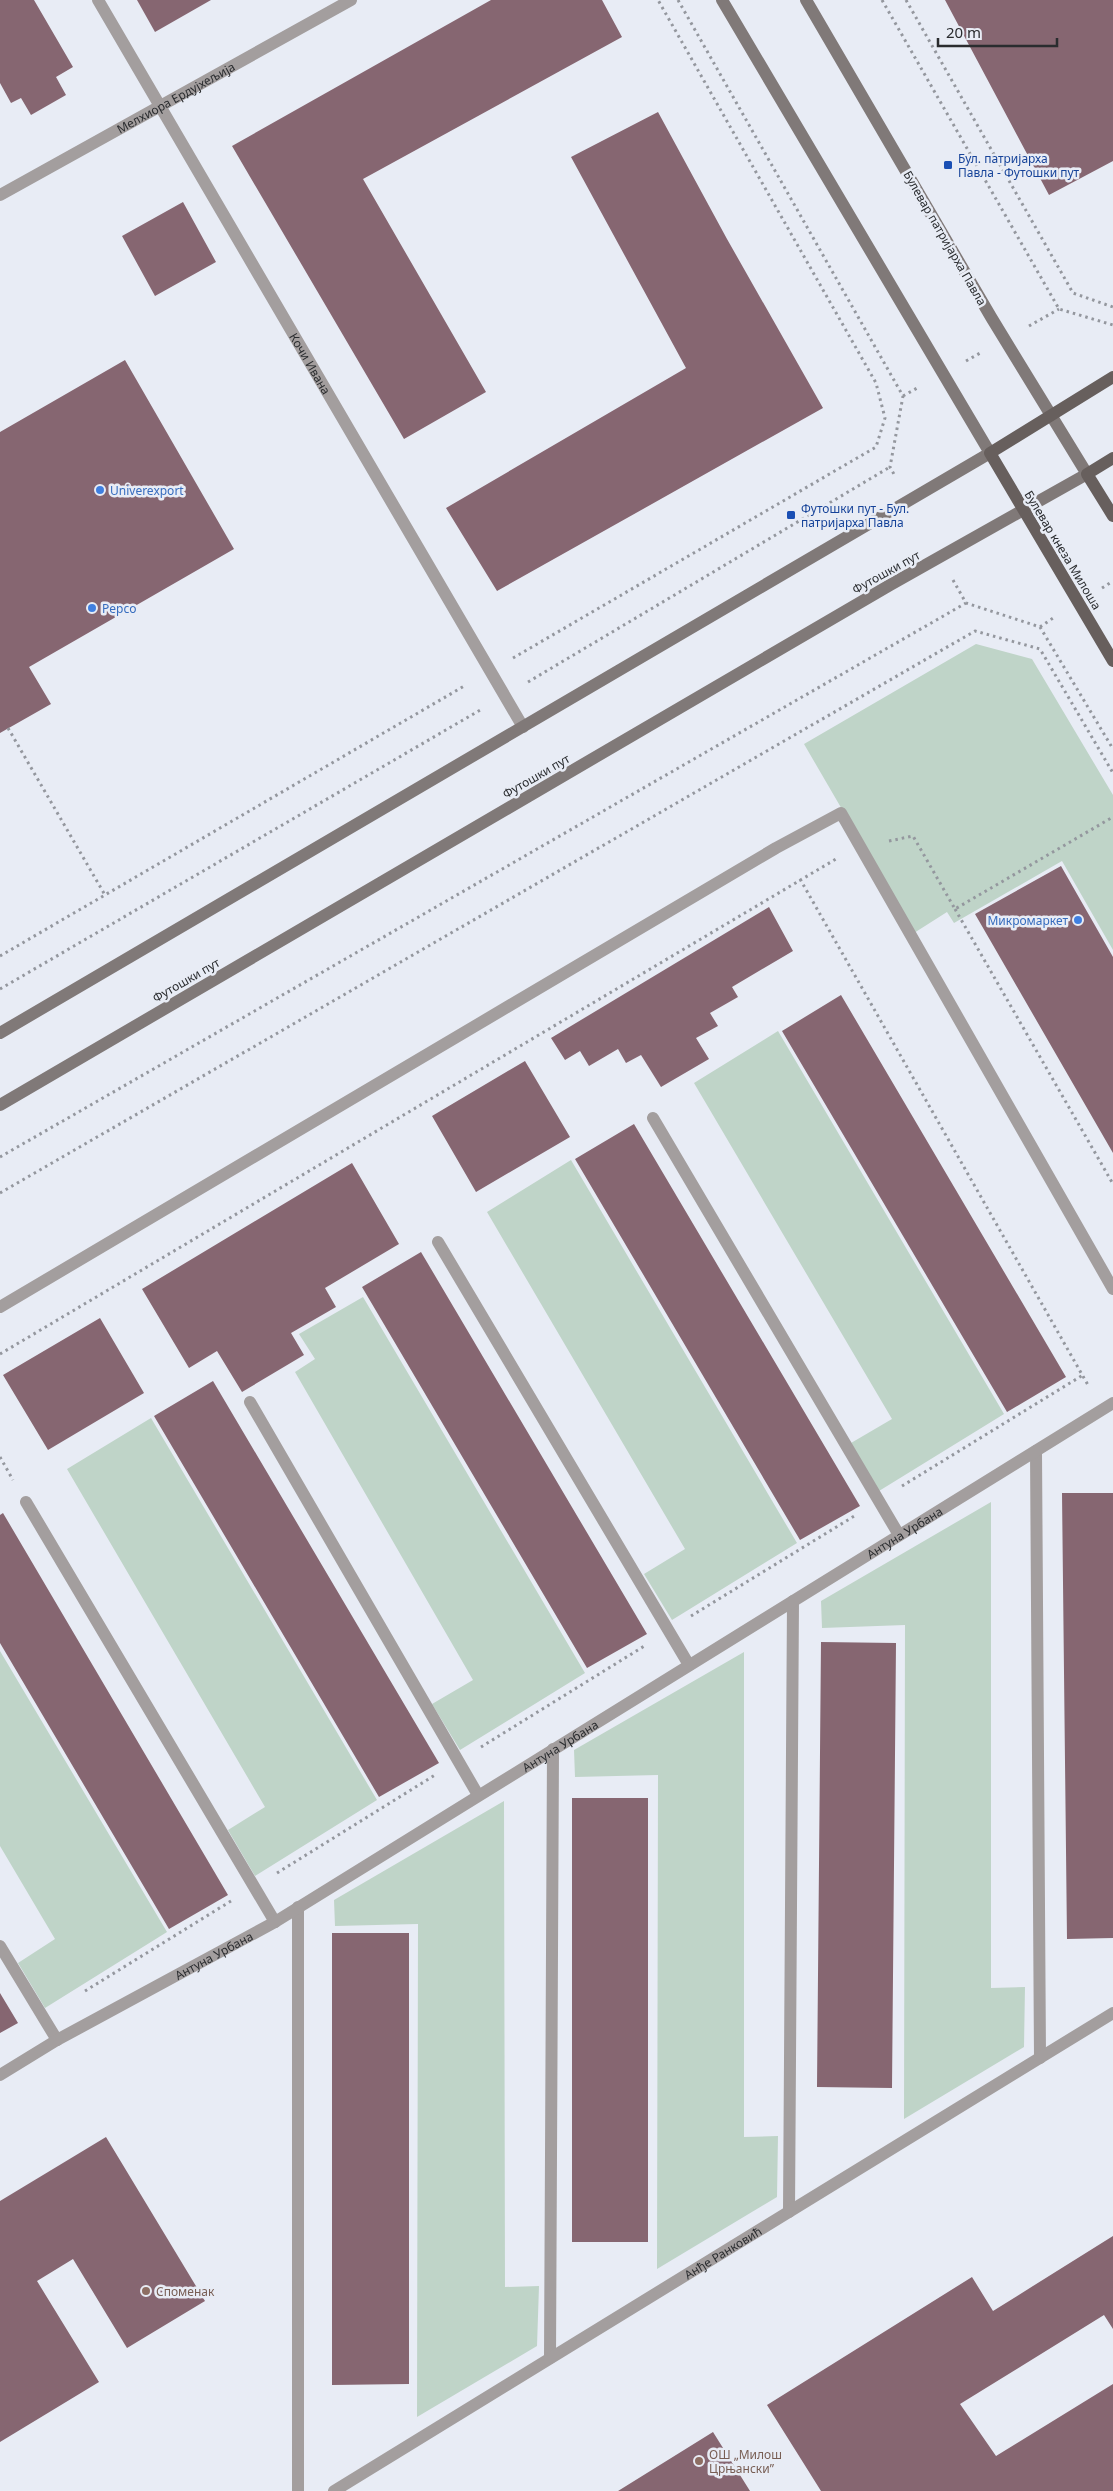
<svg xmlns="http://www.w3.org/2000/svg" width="1113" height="2491" font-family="'Noto Sans',sans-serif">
<rect width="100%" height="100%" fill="#e8ecf5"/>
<!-- green -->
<path fill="#bfd4c8" d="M976 644 1032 659 1113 795V950L1062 861 954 923 947 912 914 933 804 744Z
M778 1031 1004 1414 879 1491 851 1443 892 1419 694 1083Z
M571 1160 797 1543 672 1620 644 1574 685 1549 487 1212Z
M363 1297 585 1673 460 1750 432 1704 473 1680 295 1372 315 1359 299 1334Z
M151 1418 377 1800 255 1876 228 1830 265 1807 67 1469Z
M991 1502V1988L1025 1987 1024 2047 904 2119 905 1625 822 1628 821 1601Z
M0 1651 167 1932 45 2008 18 1963 55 1939 0 1846Z
M744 1652V2137L778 2136 777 2197 657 2269 658 1775 575 1777 574 1750Z
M504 1801 505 2287 539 2286 537 2346 417 2417 418 1924 335 1926 334 1900Z"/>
<!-- building -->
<path fill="#866671" d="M0 0H34L73 67 56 77 66 95 31 115 21 98 11 103 0 83Z
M137 0H211L155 32Z
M491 0H602L622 37 363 179 486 392 404 439 232 146Z
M945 0H1113V161L1049 195Z
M658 112 727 239 823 408 497 591 446 508 686 368 571 157Z
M183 202 216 262 155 296 122 236Z
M125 360 234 549 29 667 51 704 0 733V432Z
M1061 866 1113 957V1153L975 914Z
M769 907 793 951 732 987 738 997 710 1013 718 1026 696 1038 709 1059 661 1087 641 1055 626 1063 618 1049 589 1066 580 1051 565 1060 551 1038Z
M841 995 1066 1377 1007 1412 782 1031Z
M525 1061 570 1137 476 1192 432 1116Z
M634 1124 860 1506 800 1540 575 1159Z
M352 1163 399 1244 325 1288 336 1307 291 1333 304 1355 242 1392 217 1351 189 1368 142 1289Z
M421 1252 647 1634 587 1668 362 1287Z
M100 1318 144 1393 48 1450 3 1375Z
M213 1381 439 1763 379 1797 154 1416Z
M1062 1493H1113V1938L1067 1939Z
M3 1513 228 1895 169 1929 0 1643V1515Z
M821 1642 896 1643 892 2088 817 2087Z
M572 1798H648V2242H572Z
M332 1933H409V2384L332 2385Z
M0 1993 18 2023 0 2033Z
M106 2137 205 2301 127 2348 73 2259 37 2281 99 2382 0 2442V2201Z
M1113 2236V2329L1104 2315 960 2404 996 2456 1113 2384V2491H821L767 2405 972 2277 993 2311Z
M713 2432 750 2491H618Z"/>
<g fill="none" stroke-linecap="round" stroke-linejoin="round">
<!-- path -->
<path stroke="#94979e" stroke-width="3" stroke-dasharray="2.5 4" stroke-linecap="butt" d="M678 0 903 396 890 467 895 476
M882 0 1059 309 1113 325
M906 0 1073 293 1113 307
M1029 326 1059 309
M966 361 982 352
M903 396 919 387
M953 580 966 603 1040 627 1113 749
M1102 588 1113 581
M1040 627 1056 616
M513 658 876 447 885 418 876 383 658 0
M528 682 890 467
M8 728 105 895
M889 841 913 836 955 909 1113 817
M800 879 1088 1385
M955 909 1113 1184
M0 956 466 685
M0 989 482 709
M0 1157 966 603
M0 1193 975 631 1040 649 1113 773
M0 1354 836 859
M0 1457 13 1480
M902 1486 1083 1375
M691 1616 856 1515
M481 1747 646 1645
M277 1873 435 1775
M85 1991 231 1901"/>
<!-- lane -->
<path stroke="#a39e9e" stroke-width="12" d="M653 1118 899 1535
M438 1242 689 1665
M0 1307 776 848 841 813 1113 1289
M250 1402 478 1795
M1036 1451 1040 2058
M26 1502 275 1922
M0 1946 57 2040
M789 2212 793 1601
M550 2358 553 1749
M298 2491V1907"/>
<!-- street -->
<g stroke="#a39e9e" stroke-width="12">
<path id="s1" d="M98 0 523 727"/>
<path id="s2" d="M0 195 351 0"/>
<path id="s3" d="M0 2075 57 2040 275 1922 1113 1403"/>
<path id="s4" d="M334 2491 1113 2013"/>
</g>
<!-- secondary -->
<path stroke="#807978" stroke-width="12" d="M0 1033 990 453 722 0
M0 1105 890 585 1087 474 991 317 806 0"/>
<!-- primary -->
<path stroke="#675f5d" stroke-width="12" d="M1113 377 990 453 1113 661
M1113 458 1087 474 1113 516"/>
</g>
<!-- markers -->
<g fill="#1a4fb4" stroke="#e8ecf5" stroke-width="2">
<rect x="943" y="160" width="10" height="10" rx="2.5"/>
<rect x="786" y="510" width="10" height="10" rx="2.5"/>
</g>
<g fill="#3f7fe0" stroke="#e8ecf5" stroke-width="2">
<circle cx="100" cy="490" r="5"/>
<circle cx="92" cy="608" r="5"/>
<circle cx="1078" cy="920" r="5"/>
</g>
<g fill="#8d6e63" stroke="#e8ecf5" stroke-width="2">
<circle cx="146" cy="2291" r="5"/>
<circle cx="699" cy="2461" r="5"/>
</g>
<g text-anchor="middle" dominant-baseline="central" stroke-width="5" stroke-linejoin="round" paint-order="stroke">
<!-- street labels -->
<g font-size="12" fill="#2a2c2f" stroke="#e8ecf5">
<text stroke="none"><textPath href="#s2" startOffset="201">Мелхиора Ердујхељија</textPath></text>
<text transform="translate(945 238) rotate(60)">Булевар патријарха Павла</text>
<text stroke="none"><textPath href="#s1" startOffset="421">Кочи Ивана</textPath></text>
<text transform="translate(1063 550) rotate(59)">Булевар кнеза Милоша</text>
<text transform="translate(886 572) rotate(-29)">Футошки пут</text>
<text transform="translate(536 776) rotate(-30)">Футошки пут</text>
<text transform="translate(186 980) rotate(-30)">Футошки пут</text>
<text stroke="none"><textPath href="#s3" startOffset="1055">Антуна Урбана</textPath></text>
<text stroke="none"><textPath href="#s3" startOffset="650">Антуна Урбана</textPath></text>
<text stroke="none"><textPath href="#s3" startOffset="245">Антуна Урбана</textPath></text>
<text stroke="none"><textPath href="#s4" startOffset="456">Анђе Ранковић</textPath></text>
</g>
<!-- transit labels -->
<g font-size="12" fill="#164399" stroke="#e8ecf5" text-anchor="start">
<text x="958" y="158">Бул. патријарха<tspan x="958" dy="14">Павла - Футошки пут</tspan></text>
<text x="801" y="508">Футошки пут - Бул.<tspan x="801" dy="14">патријарха Павла</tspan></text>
</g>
<!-- shop labels -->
<g font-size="12" fill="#366cbe" stroke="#e8ecf5" text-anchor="start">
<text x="110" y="490">Univerexport</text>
<text x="102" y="608">Pepco</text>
<text x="1068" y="920" text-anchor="end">Микромаркет</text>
</g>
<!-- education labels -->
<g font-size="12" fill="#785e54" stroke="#e8ecf5" text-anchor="start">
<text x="156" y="2291">Споменак</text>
<text x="709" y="2454">ОШ „Милош<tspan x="709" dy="14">Црњански”</tspan></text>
</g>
</g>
<!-- scale -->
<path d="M938 38v8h119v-8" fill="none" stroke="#2a2c2f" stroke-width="2.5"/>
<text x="946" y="38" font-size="15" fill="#2a2c2f" stroke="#e8ecf5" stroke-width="4" paint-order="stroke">20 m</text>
</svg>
